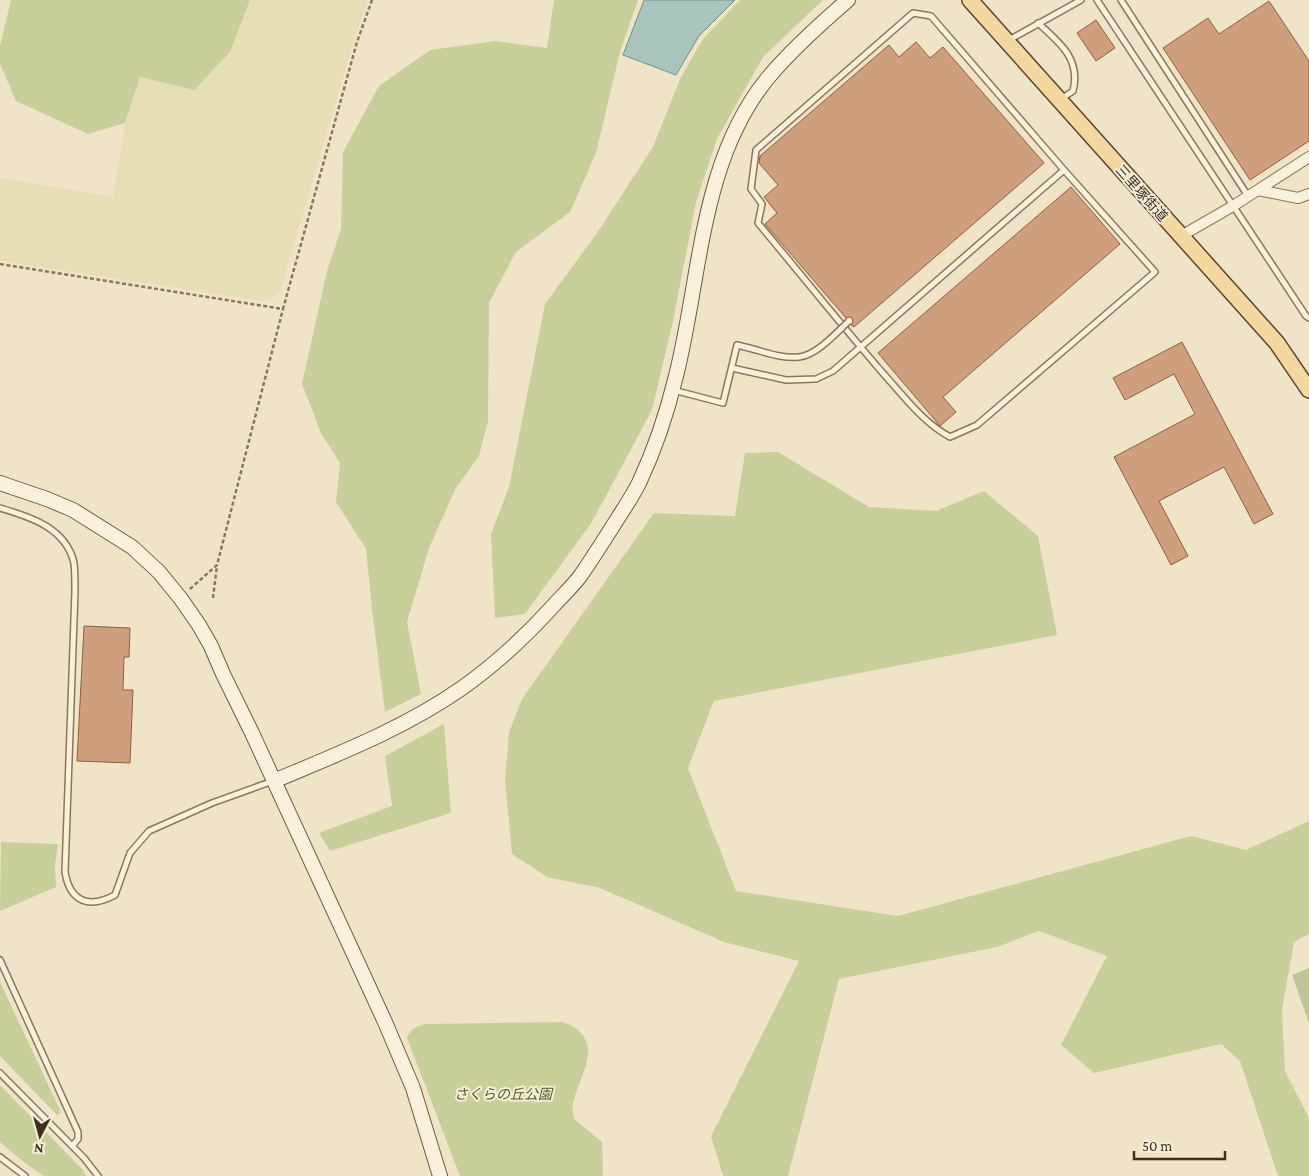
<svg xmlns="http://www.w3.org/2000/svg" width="1309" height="1176" font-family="'Crimson Pro','Noto Sans JP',serif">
<rect width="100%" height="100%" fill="#f0e4c8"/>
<!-- farmland -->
<path fill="#e6deb5" d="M250 0H368L354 40 280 292 271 298 262 301 0 261V178L113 197 125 123 140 77 230 52Z"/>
<!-- green -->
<path fill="#c9cf9b" d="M11 0H250L230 52 194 90 140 77 125 123 88 134 16 101 0 64V46Z
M554 0H638L620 52 596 153 570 212 516 252 489 303 488 421 479 456 456 488 429 548 407 622 421 694 385 712 372 609 366 549 336 502 340 463 321 433 302 384 327 271 341 229 343 152 379 86 430 50 495 41 547 48Z
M740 0H823L763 57 717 139 696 202 673 321 652 410 592 522 525 614 495 618 491 534 509 487 545 304 597 233 653 147 681 77 703 39Z
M778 452 869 507 936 511 984 491 1038 536 1057 635 714 701 688 768 736 891 898 916 1191 836 1246 850 1309 821V934L1294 942 1282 1010 1285 1071 1309 1118V1176H1278L1240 1061 1221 1044 1094 1073 1061 1045 1107 956 1039 931 997 947 839 979 788 1176H723L711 1136 799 961 724 942 600 888 547 877 512 854 505 781 509 732 522 699 654 513 735 516 745 453Z
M444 724 451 813 330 851 319 833 392 806 385 756Z
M1 842 58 844 55 864 56 887 0 911Z
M0 982 61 1112 57 1115 0 1056Z
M563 1022C608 1039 580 1073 573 1103 572 1108 573 1114 574 1119L602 1142 603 1176H460L407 1038C411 1028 416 1026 426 1024Z
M0 1085 83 1170 86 1176H44L26 1164 0 1142Z"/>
<!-- cemetery -->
<path fill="#bfc49a" d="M1309 968V1023L1292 975Z"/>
<!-- water -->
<path fill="#a9c4bc" stroke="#6f938a" d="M644 0H735L699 36 676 75 623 55Z"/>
<!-- building -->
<path fill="#cf9f7d" stroke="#8d5f41" d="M1269 1 1309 61V141L1250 180 1163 48 1208 18 1219 34Z
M1096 20 1115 48 1096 61 1077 33Z
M916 42 930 58 943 47 1044 163 854 327 851 325 853 322 852 318 850 317 846 318 765 224 777 213 764 197 778 185 759 163 760 156 889 45 899 57Z
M1071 187 1120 244 943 397 956 412 940 426 878 353Z
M1182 342 1273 514 1254 524 1224 467 1159 501 1188 556 1171 565 1114 457 1195 414 1174 374 1125 400 1113 378Z
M84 626 130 628 129 657H124L123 690H133L130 763 77 761Z"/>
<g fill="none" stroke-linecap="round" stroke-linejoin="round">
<defs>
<path id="lane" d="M1097 0 1306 316 1309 318
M1121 0 1248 196
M913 13 931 16 1064 170 1155 272 977 425 950 437C922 422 902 394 881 371 839 322 799 272 758 223L762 204 751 189 756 150Z
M1038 23C1060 43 1081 59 1073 91L1061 99
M1009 40 1081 0
M732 368 786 380 816 379 833 371 1064 170
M673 390 723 403 737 345 749 348
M0 508C31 517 66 528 74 563 75 572 75 582 75 591L65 872C70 902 89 909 115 895L130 853 149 831 212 803 273 781
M0 960 78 1132V1139L72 1146
M0 1073 84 1158 98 1176
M0 1157 25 1176"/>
<path id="street" d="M1258 190 1298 198 1309 194
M1181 236 1233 206 1309 157"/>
<path id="secondary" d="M0 483 47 499 73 510 132 547 159 572 181 599 199 625 211 646 223 674 252 733 385 1022 413 1088 440 1176
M274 781C338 754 405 728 462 688 496 664 526 636 554 605 563 595 573 586 581 575 594 556 606 537 618 518 625 507 633 495 639 483 655 449 667 413 676 376 701 277 700 162 767 79 791 50 819 25 848 0"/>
<path id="primary" d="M970 0 1277 343 1309 390"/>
</defs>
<!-- lane casing -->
<use href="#lane" stroke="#8d765c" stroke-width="8"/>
<!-- street casing -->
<use href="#street" stroke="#8d765c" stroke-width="12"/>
<!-- secondary casing -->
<use href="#secondary" stroke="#6f573f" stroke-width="16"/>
<!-- primary casing -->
<use href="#primary" stroke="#5b4430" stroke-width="18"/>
<!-- path -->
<path stroke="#8d765c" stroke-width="2.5" stroke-dasharray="4 2.5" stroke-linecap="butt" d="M0 264 283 309 357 42 372 0
M190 589 217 565 283 309
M213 598 217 565"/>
<!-- lane -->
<use href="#lane" stroke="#faf1dc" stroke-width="5"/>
<!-- street -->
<use href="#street" stroke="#faf1dc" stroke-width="10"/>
<!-- secondary -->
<use href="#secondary" stroke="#faf1dc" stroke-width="14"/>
<!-- primary -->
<use href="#primary" stroke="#f3d9a0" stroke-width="15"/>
<defs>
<path id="lane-bridge" d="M749 348C765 352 783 359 799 357 817 355 836 333 849 321"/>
</defs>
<!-- lane-bridge casing -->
<use href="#lane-bridge" stroke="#8d765c" stroke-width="8" stroke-linecap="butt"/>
<!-- lane-bridge -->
<use href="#lane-bridge" stroke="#faf1dc" stroke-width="5"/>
</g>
<g text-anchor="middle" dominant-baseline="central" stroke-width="4" stroke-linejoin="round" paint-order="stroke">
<!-- street labels -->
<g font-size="14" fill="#3d2e20" stroke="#f7eed8">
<text transform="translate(1142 193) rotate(48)">三里塚街道</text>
</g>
<!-- park labels -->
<g font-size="14" font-style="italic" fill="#4d5a26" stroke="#f7eed8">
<text x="503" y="1094">さくらの丘公園</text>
</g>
</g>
<!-- north arrow -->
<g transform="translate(40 1136) rotate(186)" stroke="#f7eed8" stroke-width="4" paint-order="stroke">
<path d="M0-4L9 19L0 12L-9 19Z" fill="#3d2e20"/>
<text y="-8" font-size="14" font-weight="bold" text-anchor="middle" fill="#3d2e20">N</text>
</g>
<!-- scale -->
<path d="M1134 1151v8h91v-8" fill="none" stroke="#3d2e20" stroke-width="2.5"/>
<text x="1142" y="1151" font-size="15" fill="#3d2e20" stroke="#f7eed8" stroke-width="4" paint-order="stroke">50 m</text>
</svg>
